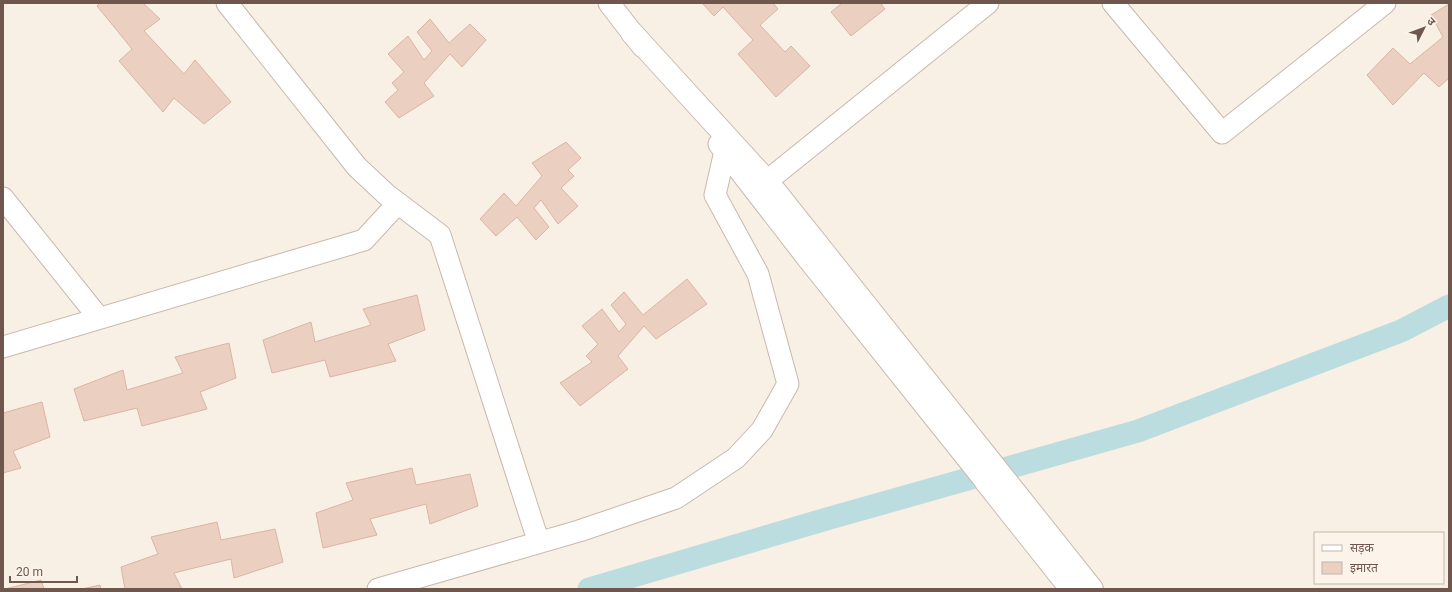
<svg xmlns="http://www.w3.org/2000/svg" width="1452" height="592" font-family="Roboto,'Noto Sans Devanagari',sans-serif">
<rect width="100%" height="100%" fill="#f9f0e5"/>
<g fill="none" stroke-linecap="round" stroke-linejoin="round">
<!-- canal -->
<path stroke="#bcdde0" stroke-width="23" d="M589 589 830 518 1138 431 1401 331 1449 306"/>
</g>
<!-- building -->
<path fill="#ebcfc0" stroke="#dbb5a3" d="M100 3H143L160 19 144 31 184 74 195 60 231 102 204 124 174 98 163 112 119 61 132 49 97 6Z
M702 3H773L778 9 760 25 785 52 791 46 810 66 776 97 738 54 753 40 723 7 714 16Z
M840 3H880L885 9 851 36 831 12 841 4Z
M1449 4V78L1439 87 1424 73 1393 105 1367 75 1393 48 1410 64 1443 37 1431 15Z
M430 19 449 43 470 24 486 40 462 67 450 54 424 83 434 96 399 118 385 102 398 90 392 83 404 72 388 54 408 36 424 60 432 51 417 32Z
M566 142 581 158 568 170 574 176 561 188 578 206 558 224 541 200 534 208 549 227 536 240 517 217 496 236 480 219 504 193 516 206 542 176 532 163Z
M687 279 707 304 656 339 644 326 618 356 628 369 580 406 560 383 592 362 586 356 598 344 582 326 602 309 619 332 626 324 611 305 624 292 643 315Z
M417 295 425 330 388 344 396 361 330 377 325 360 272 373 263 340 311 322 315 342 371 325 363 309Z
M229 343 236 378 200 392 207 409 142 426 137 408 84 421 74 389 123 370 127 390 183 373 175 357Z
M42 402 50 437 13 451 21 468 3 473V413Z
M412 468 416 485 470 474 478 506 430 524 426 504 370 519 377 535 323 548 316 513 353 500 346 483Z
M217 522 221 540 275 529 283 562 234 578 231 559 174 573 182 589H125L121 567 158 554 151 537Z
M41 580 44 589H5Z
M100 585 101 589H82Z"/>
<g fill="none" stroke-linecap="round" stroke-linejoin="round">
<defs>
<path id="street" d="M227 3 357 167 387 195 440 235 536 534
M609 3 643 47
M1113 3 1222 133 1385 3
M719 144 808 259 986 482
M757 192 767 181 988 3
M3 198 99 318
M3 347 364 240 398 203
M378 589 579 531 676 498 736 458 762 430 788 384 758 274 715 195 725 151"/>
<path id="secondary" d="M632 33 767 181 1092 589
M986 482 1071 589"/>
</defs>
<!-- street casing -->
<use href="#street" stroke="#c9b8ad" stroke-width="23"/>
<!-- secondary casing -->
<use href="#secondary" stroke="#cdbaae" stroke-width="24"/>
<!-- street -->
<use href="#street" stroke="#fff" stroke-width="21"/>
<!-- secondary -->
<use href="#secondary" stroke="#fff" stroke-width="22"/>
</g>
<!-- border -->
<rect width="1452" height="592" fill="none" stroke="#6f574e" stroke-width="8"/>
<!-- legend -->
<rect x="1314" y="532" width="130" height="52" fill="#fcf4eb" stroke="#c4b5ac"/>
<rect x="1322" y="545" width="20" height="6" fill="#ffffff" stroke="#c4b5ac"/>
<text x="1350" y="552" font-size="12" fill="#6f574e">सड़क</text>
<rect x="1322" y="562" width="20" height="12" fill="#ebcfc0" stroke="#c4b5ac"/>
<text x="1350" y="572" font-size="12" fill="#6f574e">इमारत</text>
<!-- north arrow -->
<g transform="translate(1424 28) rotate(48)" stroke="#fcf4eb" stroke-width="3" paint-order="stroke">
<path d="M0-3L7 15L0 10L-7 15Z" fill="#6f574e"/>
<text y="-6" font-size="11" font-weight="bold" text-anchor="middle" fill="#6f574e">उ</text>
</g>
<!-- scale -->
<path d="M10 576v6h67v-6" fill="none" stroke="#6f574e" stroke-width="2"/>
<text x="16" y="576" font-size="12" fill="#6f574e" stroke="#fcf4eb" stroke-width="3" paint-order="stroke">20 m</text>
</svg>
